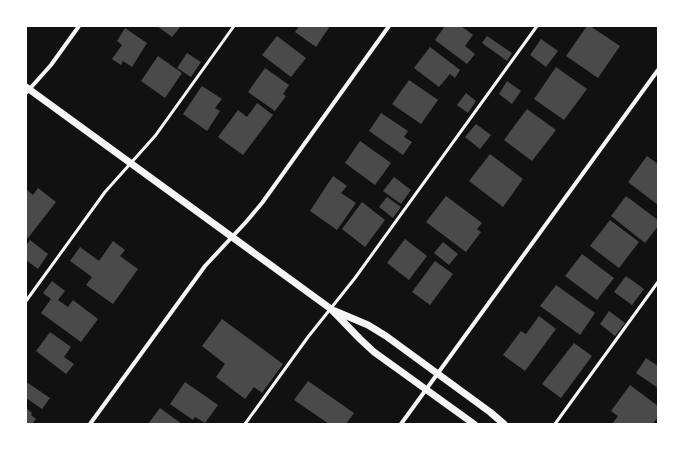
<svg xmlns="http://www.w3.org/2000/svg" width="684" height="450" font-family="'Noto Serif',serif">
<rect width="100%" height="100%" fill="#111"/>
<!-- building -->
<path fill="#4a4a4a" d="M157 26H181L172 37Z
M299 26H330L316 47 295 32Z
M445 26H461L473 35 465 46 475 54 467 64 435 40Z
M587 26H590L620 46 598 78 566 56Z
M125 28 147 43 132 67 123 61 121 65 112 59 122 45 117 41Z
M277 36 306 58 291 77 262 55Z
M487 36 512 53 507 61 482 43Z
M541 39 558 51 546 67 530 55Z
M430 47 460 70 455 78 450 74 439 87 414 68Z
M187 53 201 62 191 77 177 68Z
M158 56 182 73 165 98 141 81Z
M556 67 587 89 564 120 534 99Z
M265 68 289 85 283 94 286 96 275 111 248 92Z
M409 80 438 100 421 124 392 104Z
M507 81 521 91 512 104 499 94Z
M202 86 222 99 215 108 220 111 207 131 183 114Z
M466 93 476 101 468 113 457 105Z
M257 103 273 115 243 155 218 137 238 110 247 117Z
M527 109 556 130 532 161 504 140Z
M381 113 408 131 404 137 412 142 403 155 369 131Z
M476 124 491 135 480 149 465 137Z
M360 141 391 163 375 185 345 163Z
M490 154 523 179 503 207 469 181Z
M647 156 658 164V205L628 182Z
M333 176 347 186 341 193 356 203 337 230 310 211Z
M394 177 411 190 401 204 383 191Z
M38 188 56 202 28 238 26 236V189L33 195Z
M446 196 482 223 477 229 481 232 466 252 426 222Z
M626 196 658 220V226L645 243 611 216Z
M387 197 401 207 393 218 379 207Z
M362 202 385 220 365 247 342 229Z
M610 220 639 242 619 268 590 246Z
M405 239 427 256 409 280 387 263Z
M30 240 48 254 38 269 26 260V246Z
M113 241 125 250 120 256 138 269 113 304 86 285 92 277 70 261 80 247 99 261Z
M443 242 458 254 449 265 434 253Z
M582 254 614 278 597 300 565 276Z
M435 261 453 274 430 305 412 292Z
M626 276 644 289 632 305 614 292Z
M52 281 65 291 58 300 68 307 73 300 98 319 81 342 41 313 51 299 43 293Z
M556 285 595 313 580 335 540 306Z
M609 311 625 323 615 336 600 324Z
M539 316 556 329 525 371 503 355 521 331 526 334Z
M222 319 283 364 262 393 254 387 245 399 216 377 225 364 202 346Z
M50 332 71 347 64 357 74 364 66 374 36 351Z
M574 343 592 356 561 398 542 384Z
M646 358 658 366V388L636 373Z
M308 381 354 413 346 424H329L294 400Z
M185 382 218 405 205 423 195 417 193 420 170 404Z
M28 383 50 398 42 409 26 398V385Z
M630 385 658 406V417L653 424H612L618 416 611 411Z
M26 408 32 413 31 415 36 419 32 424H26Z
M160 408 182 424H148Z"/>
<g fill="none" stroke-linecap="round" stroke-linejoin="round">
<!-- service -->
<path stroke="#f5f5f5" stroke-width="3" d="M26 301 105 192 155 136 234 26
M245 424 308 337 355 278 537 26
M555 424 658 282"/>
<!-- minor -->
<path stroke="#f5f5f5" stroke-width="4" d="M26 93 51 65 79 26
M90 424 205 266 246 222 262 203 389 26
M401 424 658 70"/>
<!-- tertiary -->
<path stroke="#f5f5f5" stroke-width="7" d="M26 87 331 309 360 339 374 352 474 424
M335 311 368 325 386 336 490 412 504 424"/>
</g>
<!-- border -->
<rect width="684" height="450" fill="none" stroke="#ffffff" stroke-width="54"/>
</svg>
